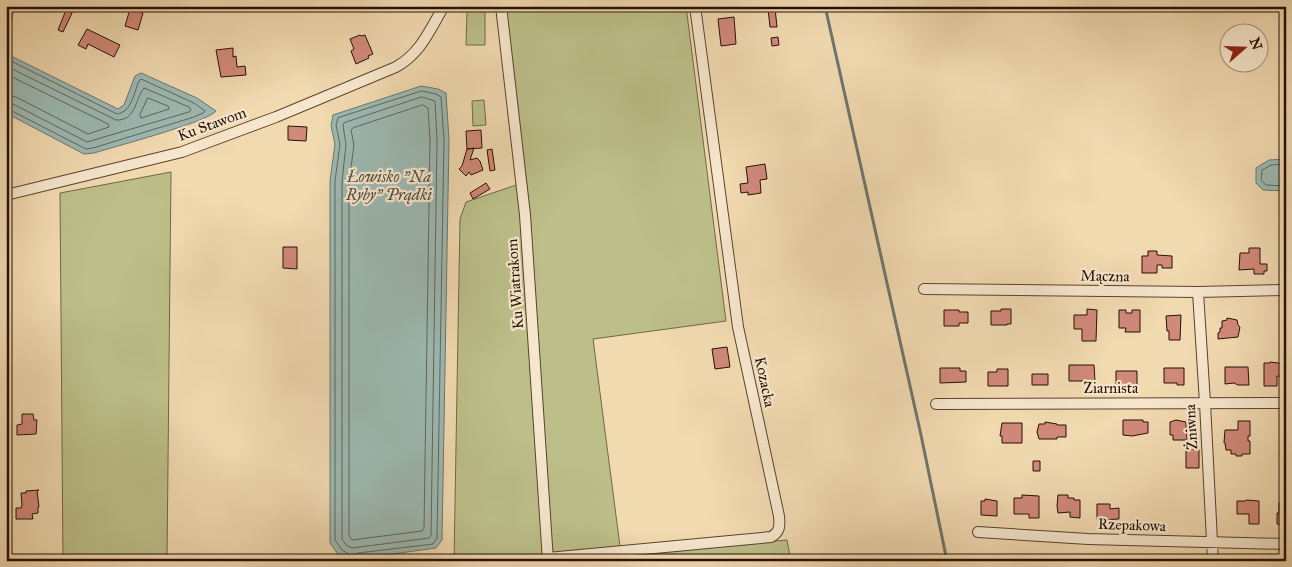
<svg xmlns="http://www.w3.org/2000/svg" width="1292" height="567" font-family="'IM FELL Great Primer',serif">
<rect width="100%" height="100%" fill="#f1d9b0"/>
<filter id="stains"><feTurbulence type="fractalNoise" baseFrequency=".004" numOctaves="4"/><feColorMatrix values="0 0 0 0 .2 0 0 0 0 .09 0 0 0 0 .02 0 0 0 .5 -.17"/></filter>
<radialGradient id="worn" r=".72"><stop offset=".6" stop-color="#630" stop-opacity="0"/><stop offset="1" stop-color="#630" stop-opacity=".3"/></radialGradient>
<!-- green -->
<path fill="#bcbf8a" stroke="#716847" d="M504 6H686L726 321 593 339 621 554 787 540 791 561H454L460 219 466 202 525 182Z
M467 11 485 12V45H466Z
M484 100 486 125 473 126 472 101Z
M171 172 167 561H63L60 193Z"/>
<!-- water -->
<path fill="#9cb9b3" stroke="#6d766d" d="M6 6H14L8 49 11 56 118 109 124 105 135 76 141 73 197 98 216 111C208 122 113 147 94 153L84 154 6 113Z
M421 86 438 89 446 93 449 140 442 540 436 548 349 560 338 554 330 543V181L335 144 331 126 333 115Z
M1286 159V191L1263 190 1256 183V168L1269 160Z"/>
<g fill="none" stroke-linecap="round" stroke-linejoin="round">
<!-- shore -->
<path stroke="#61655c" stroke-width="1" d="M6 57 9 60 117 114C132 112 134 92 139 81L141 79 194 103 205 111 203 113 194 117 93 148 86 149 10 110 6 109
M6 66 116 120C136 121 135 99 144 88L189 107 191 110 189 112 87 142 13 104 6 103
M6 74 108 124 109 127 88 134 16 97 6 95
M422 91 436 94 441 97 444 140 437 538 433 544 358 553 352 556 342 550 335 540V181L340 144 336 125 338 118Z
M422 97 435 101 437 140 431 536 429 538 352 548 346 545 342 539V181L346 145 343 125 344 123Z
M148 98 168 106 169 109 141 118 140 115Z
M423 105 428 108 430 140 424 529 422 531 352 540 349 536V182L354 145 351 130 353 128Z
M1286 164 1271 165 1262 170 1261 180 1266 185 1286 186"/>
<!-- stream -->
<path stroke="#6d766d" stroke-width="3" d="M825 6 921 435 947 561"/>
</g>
<!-- building -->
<path fill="#d1897a" stroke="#261104" d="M62 6H74L72 13 61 8Z
M775 8 777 27H770L768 9Z
M130 9 143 13 138 30 125 26Z
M66 10 72 13 63 32 58 30Z
M734 17 736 44 721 46 718 19Z
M87 29 120 45 114 57 88 44 86 49 78 45Z
M360 35 361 36 365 35 373 54 368 56 369 58 356 64 351 51 354 49 350 39Z
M778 37 779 45 772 46 771 38Z
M233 48V57L236 56 237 67 245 66 246 75 221 77 216 50Z
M288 126 307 127 306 141 288 140Z
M481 130 482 148 467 149 466 131Z
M474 148 470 160 477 158 480 161 483 170 471 175 469 172 466 176 459 169 462 166 467 149Z
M492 149 495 170 490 171 487 150Z
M765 164 767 179 760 180 761 193 748 195V192L741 193 740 184 748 183 746 167Z
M486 183 490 189 473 199 470 193Z
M283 247H297V269L283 268Z
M1249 248H1260V264H1267V271H1264V274H1254V269L1239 270 1240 253H1249Z
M1148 251H1157V255L1172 256V268H1162V265H1157V273H1142V256H1148Z
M1001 309H1011V324H1007V325H991V311H1001Z
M1087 309 1097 310 1096 341H1082V329H1074V315H1087Z
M944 310H959V312H968V323H959V326H944Z
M1119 310H1126V313H1132V310H1140V332H1125L1126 328H1119Z
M1181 315 1180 340H1169V331H1167L1166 316Z
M1227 318 1237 320 1238 325 1240 327 1238 337 1218 339V333L1220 332V328H1222V321L1227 320Z
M727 347 730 367 715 369 712 349Z
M1270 362 1286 364V377L1277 376V386H1264V363H1270Z
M1069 365H1094L1095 381H1069Z
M1225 367H1248L1249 385H1238L1234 383 1225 384Z
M940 368H960V371H966V382L940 383Z
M1164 368H1184V385H1177V383H1164Z
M997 369H1008V386H988V372H997Z
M1116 371H1137V385H1116Z
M1032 374H1048V385H1032Z
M22 414H33L34 420H37L36 434 17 435V425L22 424Z
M1123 420H1143V422H1148V433L1132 436 1123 435Z
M1176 420 1186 422 1187 440H1173V435H1170V422Z
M1238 421H1250V436H1248V441H1250V454H1242V456H1236V454H1231V450H1226L1225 443H1224L1225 430H1238Z
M1045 422 1057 424V425H1066V437H1057V439H1039L1037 432 1039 424H1045Z
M1002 423H1022V443H1002V436H1000Z
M1186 449H1199V468H1186Z
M1033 461H1040V471H1033Z
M39 490 37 491 39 507H38V513L32 514 33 519H16V508H21L22 505 21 493H26V491Z
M1022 495 1039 496V518H1029V514H1014V498H1022Z
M1058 495H1068V498H1074V500H1080V518L1070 517V512L1058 513 1057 506Z
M985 499 997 501V516L981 515V501H985Z
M1246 500 1259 501V524H1249V514H1237V501H1245Z
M1285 502 1286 525 1277 524V513H1279V503Z
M1097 504H1110V509L1119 508V519L1097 520Z"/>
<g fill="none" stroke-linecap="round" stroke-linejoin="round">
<defs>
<path id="minor" d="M501 6 525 215 548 561
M6 195 182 152 276 117 396 67C421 53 429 31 444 6
M924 289 1198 292 1286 290
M1198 292 1205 403 1213 561
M936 404 1286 403
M978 532 1088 539 1286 544
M548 558 771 537C780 532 780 526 779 516L738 327 695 6"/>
</defs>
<!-- minor casing -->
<use href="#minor" stroke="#59432f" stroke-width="12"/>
<!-- minor -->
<use href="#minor" stroke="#f6e6cc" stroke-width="10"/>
</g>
<g text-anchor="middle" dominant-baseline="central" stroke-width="4.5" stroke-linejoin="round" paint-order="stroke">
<!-- street labels -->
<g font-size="15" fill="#261104" stroke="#f6e6cc">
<text transform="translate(212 124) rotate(-20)">Ku Stawom</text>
<text transform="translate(1105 276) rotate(1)">Mączna</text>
<text transform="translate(515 284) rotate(-94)">Ku Wiatrakom</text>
<text transform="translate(765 382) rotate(78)">Kozacka</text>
<text x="1111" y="388">Ziarnista</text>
<text transform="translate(1191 427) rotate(-93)">Żniwna</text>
<text transform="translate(1132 525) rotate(2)">Rzepakowa</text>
</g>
<!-- water labels -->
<g font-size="16" font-style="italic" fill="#4f4c41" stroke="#f6e6cc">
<text x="389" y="176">Łowisko "Na<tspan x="389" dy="18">Ryby" Prądki</tspan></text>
</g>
</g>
<!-- margin -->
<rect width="1292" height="567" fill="none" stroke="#f1d9b0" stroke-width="25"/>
<rect x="8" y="8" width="1277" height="552" fill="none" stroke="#261104" stroke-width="2.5"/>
<rect x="12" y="12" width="1267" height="542" fill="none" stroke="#261104"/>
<!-- north arrow -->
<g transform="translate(1244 48) rotate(70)"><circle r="24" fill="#f6e6cc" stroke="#a3917c"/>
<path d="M0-4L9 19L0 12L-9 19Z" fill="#8f2418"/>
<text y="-8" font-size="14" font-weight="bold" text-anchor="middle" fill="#261104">N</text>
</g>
<rect width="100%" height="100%" filter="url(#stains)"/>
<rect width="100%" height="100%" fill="url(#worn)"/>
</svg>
